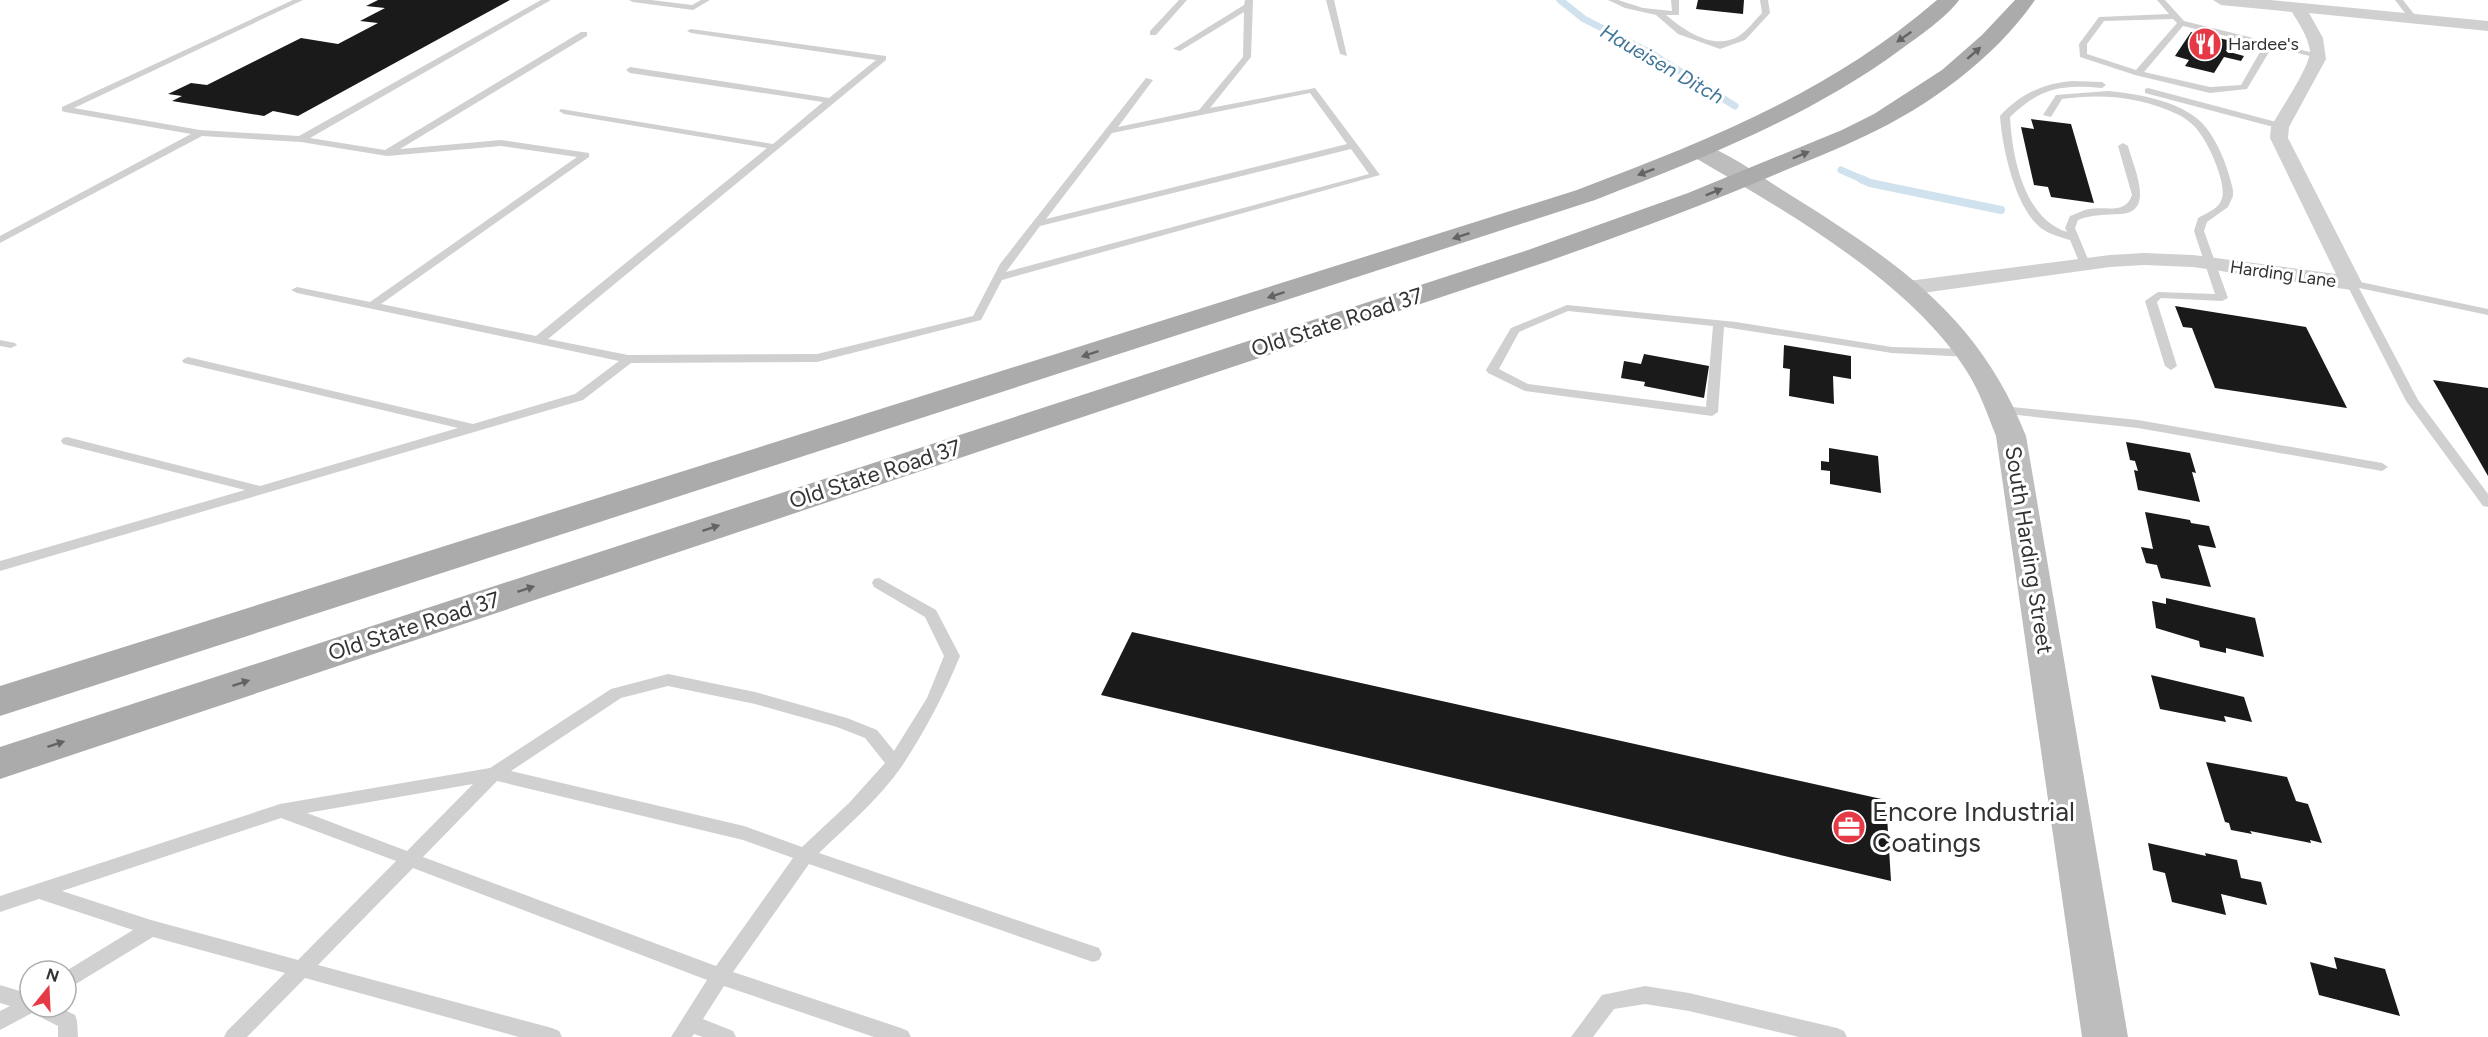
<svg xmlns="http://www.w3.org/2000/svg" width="2488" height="1037" font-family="Figtree,sans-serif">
<rect width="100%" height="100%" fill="#fff"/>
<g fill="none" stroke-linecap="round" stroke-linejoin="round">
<!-- stream-far1 -->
<path stroke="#cfe2ee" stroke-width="7" d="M1560 0 1584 19 1649 52 1735 106
M1841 170 1864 180"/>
<!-- stream -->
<path stroke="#cfe2ee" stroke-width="8" d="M1861 179 1870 183 2001 210"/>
</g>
<!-- building -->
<path fill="#1a1a1a" d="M378 0H510L298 116 273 111 264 116 172 101 182 96 168 94 191 83 207 85 301 38 338 44 378 23 360 21 385 8 366 6Z
M1698 0H1744L1743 14 1696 9Z
M2191 32 2232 41 2226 51 2244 56 2241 61 2224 57 2214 73 2185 66 2189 60 2175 56Z
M2031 119 2071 124 2094 203 2051 197 2048 187 2034 185 2021 127 2034 129Z
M2175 306 2306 327 2347 408 2215 388 2192 328 2183 327Z
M1784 345 1851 356V379L1833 376 1834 404 1789 396 1790 369 1783 368Z
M1644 354 1709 366 1704 398 1644 386 1645 382 1621 378 1624 361 1641 364Z
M2433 380 2488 388V476Z
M2126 442 2190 453 2196 473 2192 472 2200 502 2138 490 2134 470 2138 471 2135 461 2130 460Z
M1829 448 1878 456 1881 493 1830 484V471L1821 470V461L1829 462Z
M2145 512 2190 520 2191 523 2209 526 2216 548 2198 545 2211 587 2161 578 2157 565 2146 563 2141 547 2153 549Z
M2166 598 2255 618 2264 657 2226 648V653L2200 647 2199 641 2156 628 2152 601 2166 604Z
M1132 632 1886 800 1891 881 1101 695Z
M2151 675 2244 697 2252 722 2224 716 2226 722 2160 709Z
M2206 762 2287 777 2296 801 2308 804 2322 843 2310 840 2311 843 2250 831 2252 834 2231 830 2229 823 2225 822Z
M2148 843 2206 856 2205 853 2237 860 2241 878 2261 882 2267 905 2221 894 2226 915 2172 902 2165 873 2153 870Z
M2334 957 2385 969 2400 1016 2319 995 2310 962 2337 969Z"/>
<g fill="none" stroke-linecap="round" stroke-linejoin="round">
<!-- lane -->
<path fill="#d0d0d0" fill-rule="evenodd" d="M293 0H303L74 108 200 130 299 136 541 0H551L310 138 385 150 581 32H587V36L400 149 501 140 589 153V157L381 304 536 336 767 148 564 114 559 111 561 109 773 144 823 102 630 73 626 70 630 67 829 98 876 60 691 33 687 31 691 29 886 56V60L548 339 628 355 817 354 973 316 1000 264 1146 78 1153 80 1118 127 1199 110 1243 57 1244 12 1180 51 1173 49 1244 5 1245 0H1253L1251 57 1210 108 1315 88 1380 175 1002 280 981 320 817 362 631 363 583 400 0 571V561L245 490 63 444 61 441 63 438 67 437 260 486 458 428 184 363 182 361 184 359 188 357 473 424 575 394 619 361 297 293 291 290 297 287 370 302 577 157 501 146 387 156 301 142 202 136 0 243V236L191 134 65 112 62 111V107ZM1310 93 1347 144 1046 219 1112 133ZM1351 149 1369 174 1006 272 1040 226Z
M629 0H651L692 5 701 0H710L693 10 633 2Z
M1179 0H1187L1156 35H1150V31Z
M1326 0H1334L1347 56 1340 54Z
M1608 0H1618L1643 8 1672 11 1671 0H1679V15H1666C1685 31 1714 51 1739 36 1747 31 1755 20 1762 13L1760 0H1768L1770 13 1745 40 1720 49 1678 34 1656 15 1625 8Z
M2157 0H2165L2184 21 2322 55 2318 58 2272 47 2247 89 2210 93 2135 75 2080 57 2079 44 2099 17 2169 14ZM2173 19 2177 23 2136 70 2087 54V44L2104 21ZM2183 26 2264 45 2241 85 2210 87 2144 72Z
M2395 0H2403L2418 19 2417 21H2411Z
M2073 81 2102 82 2106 85 2102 88C2061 84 2040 88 2010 117 2012 156 2024 219 2067 232L2065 228 2070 216C2076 214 2083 210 2089 209 2106 206 2125 215 2132 195L2118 146 2123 143 2128 146C2133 166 2156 212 2121 214 2106 215 2093 214 2078 220L2075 228 2090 264 2085 267 2080 264 2070 240C2061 237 2051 235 2044 230 2016 213 2002 147 2000 116 2020 94 2044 83 2073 81Z
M2148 88 2284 124 2286 126 2281 129 2145 93V89Z
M2108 91C2137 94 2178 100 2201 122 2217 138 2228 167 2233 190V196L2228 207 2207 222 2204 231 2228 298 2222 301 2161 298 2157 302 2177 366 2171 370 2165 366 2145 301 2158 292 2215 294 2194 231 2198 218C2207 213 2220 208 2222 198 2227 182 2206 137 2194 126 2190 122 2185 118 2179 115 2142 97 2103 93 2062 99L2051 117 2043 115 2056 95Z
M2351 280 2488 309V315L2359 288 2418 400 2488 494V507L2483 506 2406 401 2346 283Z
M1567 305 1736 322 1892 347 1969 349 1975 353 1969 357 1892 353 1724 327 1718 412 1712 416 1525 391 1488 373 1486 370 1511 328ZM1568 311 1713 326 1706 407 1528 384 1499 369 1519 332Z
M0 340 15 343 17 345 11 348 0 346Z
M2002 406 2138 420 2382 463 2388 467 2382 471 2138 428 1998 413 1996 410Z
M879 578 936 610 960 656C944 695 925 731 902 766 880 798 847 826 819 853L1099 948 1102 954 1099 960 1093 962 809 864 733 972 901 1028 908 1031 911 1037H874L724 986 703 1019 733 1031 736 1037H703L694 1034 692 1037H671L707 980 413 868 318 965 552 1028 559 1031 562 1037H519L305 978 247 1037H224L227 1031 285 973 153 937 66 990V971L133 930 39 899 0 912V896L280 804 490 768 611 689 668 674 755 692 847 718 877 730 894 751 927 698 944 656 925 617 874 587 872 583 874 579ZM668 686 755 704 837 727 865 738 885 763 849 803 802 847 744 826 511 771 621 698ZM497 781 743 840 793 858 716 966 423 857ZM473 784 407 851 307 813ZM281 818 396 861 298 960 151 920 62 891Z
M0 985 30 994V1007H59L75 1015 77 1021 78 1037H58V1026L32 1013 0 1030V1011L10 1006 0 1003Z
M1645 986 1689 993 1837 1028 1844 1031 1847 1037H1799L1689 1011 1645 1004 1614 1009 1593 1037H1571L1602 995Z"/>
<!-- street -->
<path fill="#d0d0d0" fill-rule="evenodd" d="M2213 0H2270L2488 21V31L2309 13 2323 38 2326 59 2289 127 2288 138 2362 283 2359 288 2351 290 2193 267 2144 265 2110 267 1908 295 1900 293 1897 288 1900 283 1908 281 2110 255 2144 253 2193 255 2336 274 2270 138 2271 127C2279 112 2311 65 2310 51 2308 36 2299 24 2292 12L2221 5Z"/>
<!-- secondary -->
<path fill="#bdbdbd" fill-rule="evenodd" d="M1700 144C1727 151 1760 176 1784 191 1891 258 1978 313 2026 436L2128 1037H2082L1996 436C1987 413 1979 390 1966 370 1909 280 1782 209 1692 156L1688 151 1692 146Z"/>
<!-- primary -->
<path fill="#ababab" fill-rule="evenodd" d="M1937 0H1959C1946 18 1918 37 1900 50 1807 118 1701 159 1595 200L0 716V686L1577 190C1709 140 1829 93 1937 0Z
M2015 0H2035C1994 59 1929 106 1865 136 1838 149 1809 160 1781 172 1704 205 1625 234 1546 262L0 779V747L1528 250 1688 193 1842 130 1874 114 1942 70 1982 35Z"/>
</g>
<!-- one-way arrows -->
<defs><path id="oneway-solid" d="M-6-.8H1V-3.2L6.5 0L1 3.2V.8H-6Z" transform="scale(1.5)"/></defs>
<g fill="#636363">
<use href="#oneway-solid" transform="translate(1904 37) rotate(145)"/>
<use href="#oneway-solid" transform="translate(1974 53) rotate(-41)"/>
<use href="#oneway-solid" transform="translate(1801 155) rotate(-23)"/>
<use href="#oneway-solid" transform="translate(1646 172) rotate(159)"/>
<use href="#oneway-solid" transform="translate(1714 192) rotate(-22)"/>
<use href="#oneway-solid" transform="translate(1461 236) rotate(162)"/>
<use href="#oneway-solid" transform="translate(1276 295) rotate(162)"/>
<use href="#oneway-solid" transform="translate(1090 354) rotate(162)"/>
<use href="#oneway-solid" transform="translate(711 528) rotate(-18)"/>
<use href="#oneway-solid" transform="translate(526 589) rotate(-18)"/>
<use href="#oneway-solid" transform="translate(241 683) rotate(-18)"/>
<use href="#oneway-solid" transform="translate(56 744) rotate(-18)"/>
</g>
<!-- icons -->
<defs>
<symbol id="restaurant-disc" viewBox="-11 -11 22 22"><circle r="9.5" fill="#e63946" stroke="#fff"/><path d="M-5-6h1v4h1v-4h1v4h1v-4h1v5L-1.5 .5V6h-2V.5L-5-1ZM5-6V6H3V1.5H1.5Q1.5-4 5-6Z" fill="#fff"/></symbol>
<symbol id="office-disc" viewBox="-11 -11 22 22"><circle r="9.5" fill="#e63946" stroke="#fff"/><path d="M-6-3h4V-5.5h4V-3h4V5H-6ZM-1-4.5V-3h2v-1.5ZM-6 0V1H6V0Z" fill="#fff"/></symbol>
</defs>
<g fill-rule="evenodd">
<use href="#restaurant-disc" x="2186" y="25" width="38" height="38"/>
<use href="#office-disc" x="1830" y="808" width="38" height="38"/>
</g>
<g text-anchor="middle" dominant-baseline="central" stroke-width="6" stroke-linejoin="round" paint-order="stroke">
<!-- far-poi labels -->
<g font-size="18" fill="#333" stroke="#fff" text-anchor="start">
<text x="2228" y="44">Hardee's</text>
</g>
<!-- far-street labels -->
<g font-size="18" fill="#333" stroke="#fff">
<text transform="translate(2283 274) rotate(8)">Harding Lane</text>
</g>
<!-- far-water labels -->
<g font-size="20" font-style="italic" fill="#3f7597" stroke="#fff">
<text transform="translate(1662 64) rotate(30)">Haueisen Ditch</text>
</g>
<!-- street labels -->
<g font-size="22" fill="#333" stroke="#fff">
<text transform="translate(1337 322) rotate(-18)">Old State Road 37</text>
<text transform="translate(875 474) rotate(-18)">Old State Road 37</text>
<text transform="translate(2029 550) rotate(81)">South Harding Street</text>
<text transform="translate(414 626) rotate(-18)">Old State Road 37</text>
</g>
<!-- near-poi labels -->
<g font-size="27" fill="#333" stroke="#fff" text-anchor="start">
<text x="1872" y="811">Encore Industrial<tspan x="1872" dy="31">Coatings</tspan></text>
</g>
</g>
<!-- north arrow -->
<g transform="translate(48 989) rotate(18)"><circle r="28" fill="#ffffff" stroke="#adadad" stroke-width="1.5"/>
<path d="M0-4.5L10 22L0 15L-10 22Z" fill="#e63946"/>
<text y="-9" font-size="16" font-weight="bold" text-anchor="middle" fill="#333333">N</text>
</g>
</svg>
